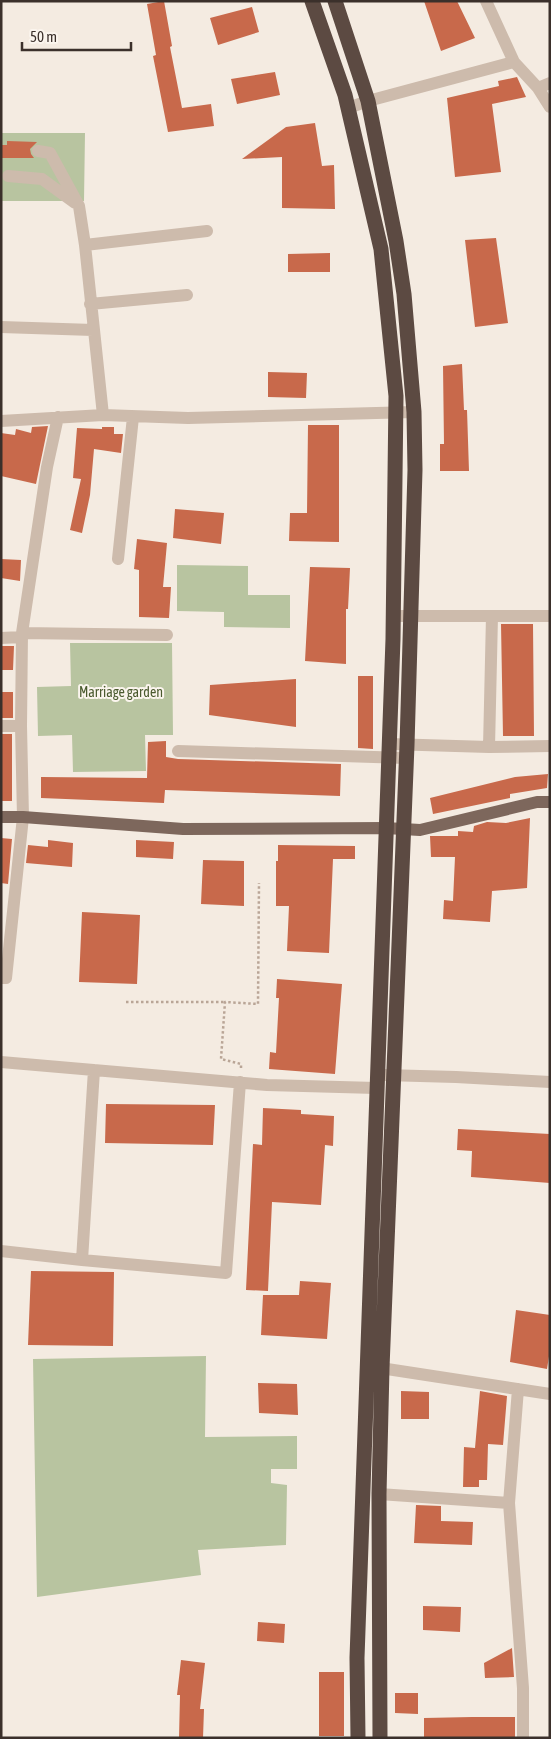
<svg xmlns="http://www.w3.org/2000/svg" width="551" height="1739" font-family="'Asap Condensed',sans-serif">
<rect width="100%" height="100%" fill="#f4ebe1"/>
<!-- green -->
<path fill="#b8c4a0" d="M1 133H85L84 201H1Z
M177 565 248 566V595H290V628L224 627V612L177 611Z
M70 643H172L173 735H145L146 771 73 772 72 735 38 736 37 687 71 686Z
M206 1356 205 1437 297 1436V1469H271V1483L287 1485 286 1545 198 1550 201 1575 37 1597 33 1359Z"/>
<!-- building -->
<path fill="#c8694b" d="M164 1 172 46 170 47 182 108 211 104 214 126 168 132 153 56 156 55 147 4Z
M424 1H457L475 38 441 51Z
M252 7 259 32 218 45 210 18Z
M275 72 280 95 237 104 231 79Z
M517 77 526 97 492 104 501 172 455 177 447 98 499 86 498 81Z
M315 123 322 166 334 165 335 209 282 208V157L242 159 286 127Z
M7 141 37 142 30 149 31 154 34 158H1V145H7Z
M496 238 508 323 475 327 465 240Z
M330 253V272H288V254Z
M462 364 464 410H467L469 471H440V444H444L443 366Z
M268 372 307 373 306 398 268 397Z
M308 425H339V542L289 541 290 513H307Z
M48 426 36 484 1 476V433L15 435 16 429 31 433 32 427Z
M102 427H114V434H123L121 453 94 449 90 495 82 533 70 530 81 479 73 478 77 428 102 429Z
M175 509 224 513 221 544 173 538Z
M137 539 167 543 163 587H171L169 618 139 617V570L134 569Z
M1 559 21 560 20 581 1 578Z
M310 567 350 568 348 609H346V664L305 661Z
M501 624H533L534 736H503Z
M2 646H14L13 670H1Z
M358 676H373V749L358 748Z
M296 679V727L209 715 210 685Z
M1 692H13V718H1Z
M1 734H12V801H1Z
M166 741V757L178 759 341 764 340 796 165 790 164 803 41 798V777L147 778 148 742Z
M548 774 547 788 510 794V798L433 814 430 798 515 777Z
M530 818 527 888 492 891 490 922 443 919 444 900 453 901 455 857H431L430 836H458V831L473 832 474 826 487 822 506 823Z
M1 838 12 839 8 884 1 883Z
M48 840 73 843 72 867 26 863 28 845 48 847Z
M136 840 174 842 173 859 136 857Z
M278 845 355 846V859H333L329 953 287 951 289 906H276V861H278Z
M203 860 244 861V906L201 904Z
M82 912 140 915 137 984 79 982Z
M277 979 342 984 335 1074 269 1069 270 1052 276 1053 279 998H276Z
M106 1104 215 1105 213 1145 105 1143Z
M263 1108 301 1110V1114L334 1116 333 1146 325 1145 321 1205 272 1202 268 1291 246 1290 253 1144 262 1145Z
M458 1129 550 1134V1183L471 1177 472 1151 457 1150Z
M31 1271 114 1272 113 1346 28 1345Z
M300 1281 331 1283 327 1339 261 1335 263 1295H299Z
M516 1310 550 1315V1350L547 1369 510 1362Z
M258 1383 297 1384 298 1415 259 1413Z
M401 1391 429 1392V1419H401Z
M480 1391 507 1396 503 1445 488 1444 487 1480H479V1487H463L464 1447 475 1448Z
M416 1505 441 1506V1521L473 1522 472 1545 414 1543Z
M423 1606 461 1607 460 1632 423 1630Z
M258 1622 285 1624 284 1643 257 1641Z
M512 1648 514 1677 485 1678 484 1663Z
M181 1660 205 1663 200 1709H204L203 1738H179L180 1695H177Z
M319 1672H344V1736H319Z
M395 1693H418V1714L395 1713Z
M472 1717H515V1738H424V1718Z"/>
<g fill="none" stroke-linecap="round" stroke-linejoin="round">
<!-- path -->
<path stroke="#b9a596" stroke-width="2.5" stroke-dasharray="2.5 2.5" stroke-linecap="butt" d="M126 1002H225
M241 1068V1064L221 1059 225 1002 258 1004 259 883"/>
<!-- minor -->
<path stroke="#cdbbac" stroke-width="12" d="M486 1 514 62
M538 88 550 83
M348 108 368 101 514 62 538 88 550 107
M38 151 50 153 79 206 85 245 103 415
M8 176 42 179 75 203
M85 245 207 231
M90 304 187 295
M1 327 93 330
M1 421 103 415 188 418 414 412
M118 559 133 417
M393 616H550
M22 633 167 635
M1 638 22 637
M1 726H21
M389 744 489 747 550 746
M489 747 492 616
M178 751 406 758
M1 978H6L23 817 21 726 22 633 47 467 58 417
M1 1062 267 1085 376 1088
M94 1070 82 1260 226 1273 240 1082
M384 1075 456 1077 550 1082
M1 1251 82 1260
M374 1367 550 1394
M379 1494 509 1503 518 1389
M509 1503 523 1688V1738"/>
<!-- major -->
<path stroke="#7d675c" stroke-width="12" d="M1 817H23L183 829 386 828 420 830 537 802H550"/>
<!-- highway -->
<path stroke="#5c4a42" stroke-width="15" d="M312 1 345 95 381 249 396 396 393 639 357 1658 358 1738
M335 1 368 101 396 241 404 294 414 412 415 470 407 745 382 1368 379 1494 380 1738"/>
</g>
<g text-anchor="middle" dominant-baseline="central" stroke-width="4" stroke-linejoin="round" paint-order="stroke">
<!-- park labels -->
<g font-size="14" fill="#4a5a2e" stroke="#fbf5ee">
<text x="121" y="692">Marriage garden</text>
</g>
</g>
<!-- border -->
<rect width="551" height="1739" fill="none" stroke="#3b302b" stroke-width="5"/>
<!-- scale -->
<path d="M22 42v8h109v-8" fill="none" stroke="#3b302b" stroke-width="2.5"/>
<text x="30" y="42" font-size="15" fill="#3b302b" stroke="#fbf5ee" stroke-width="4" paint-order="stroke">50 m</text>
</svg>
